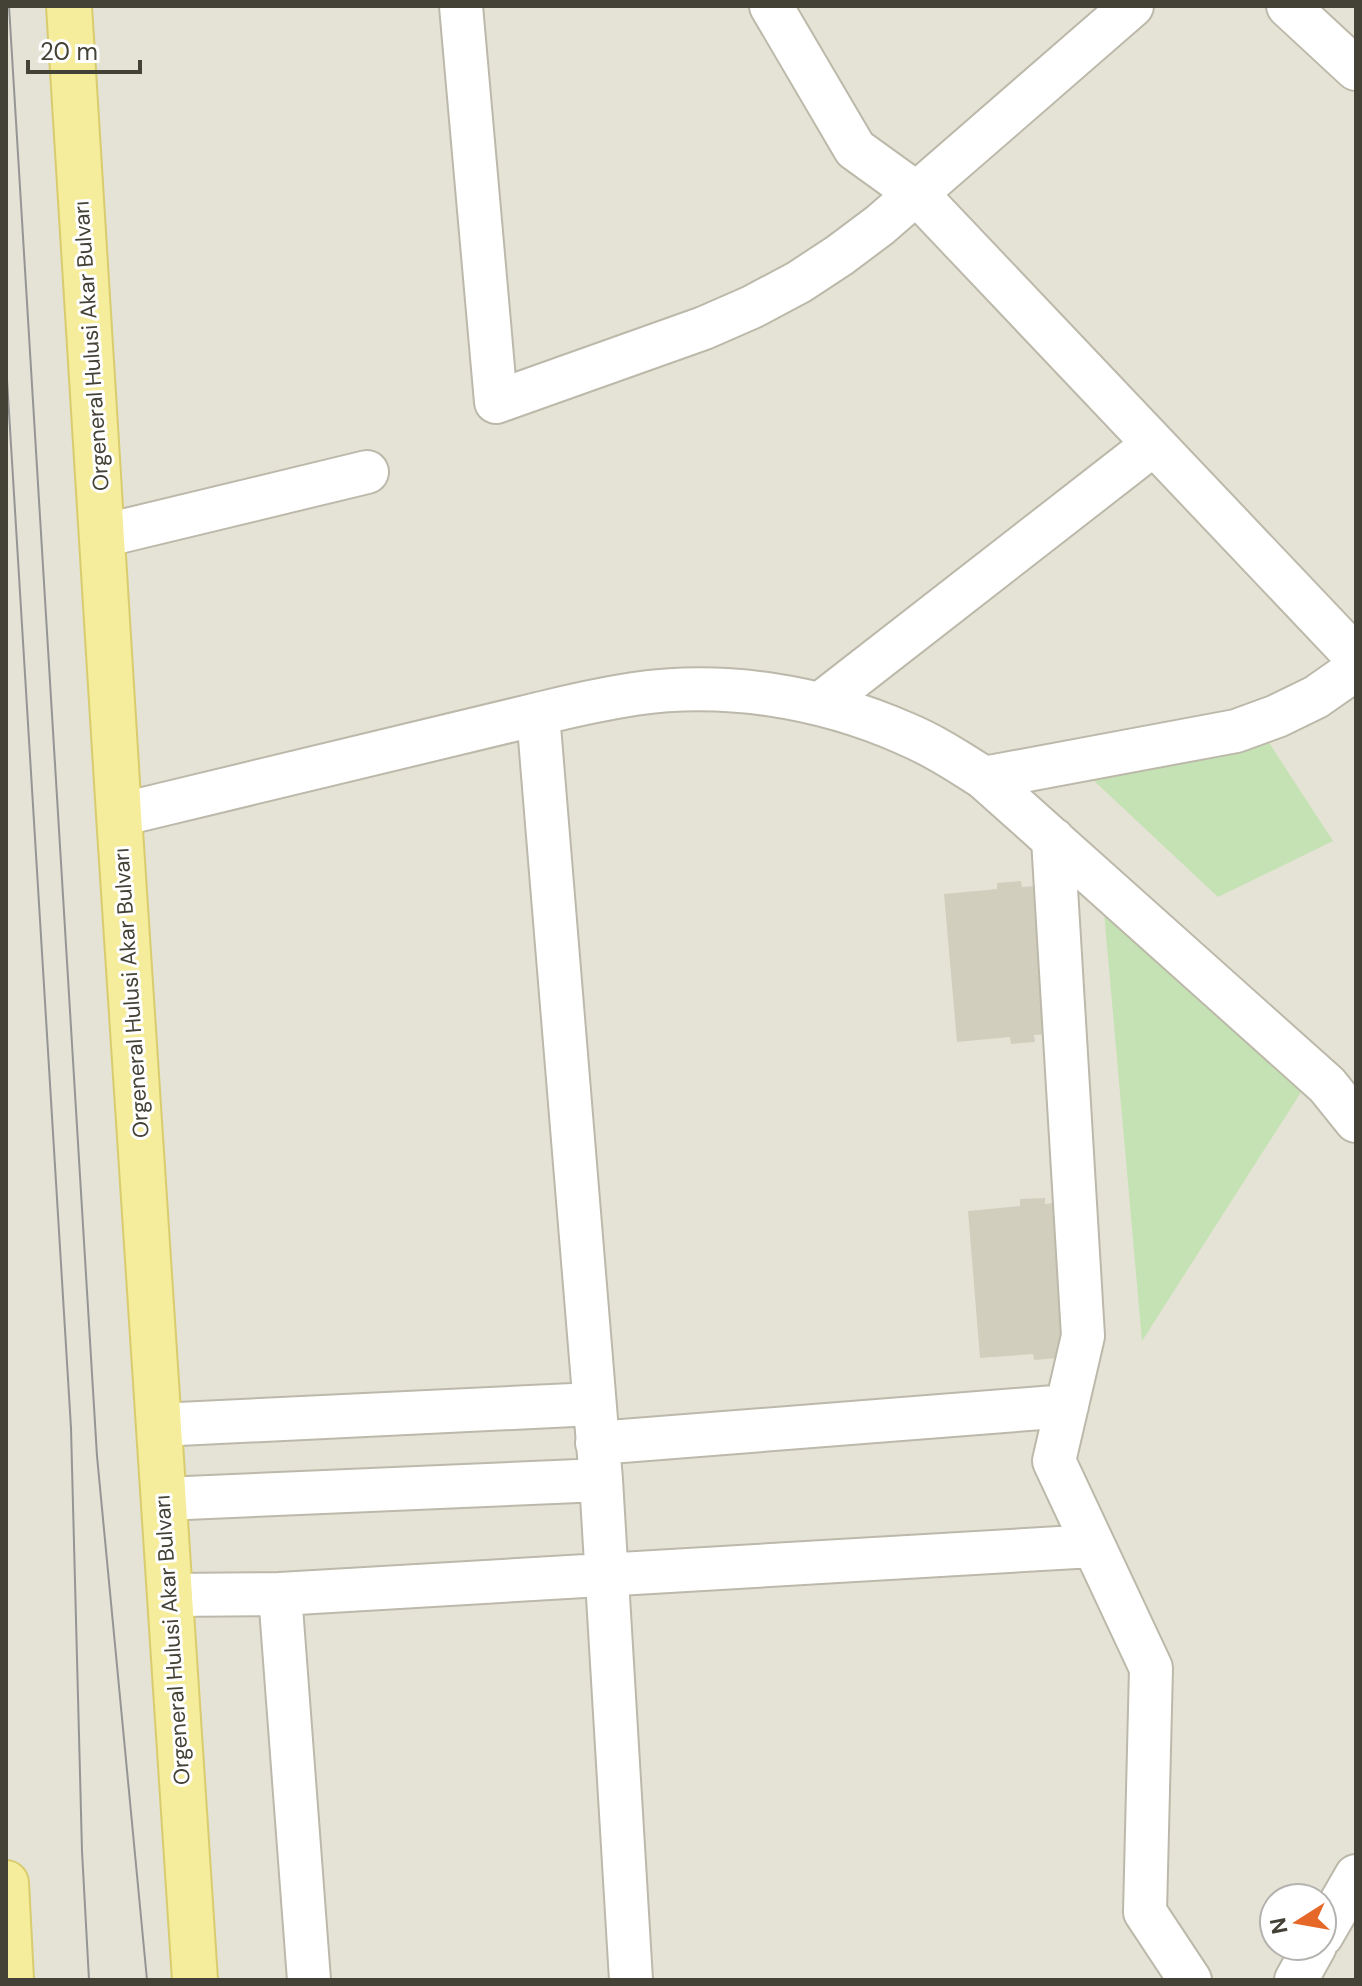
<svg xmlns="http://www.w3.org/2000/svg" width="1362" height="1986" font-family="'DM Sans',sans-serif">
<rect width="100%" height="100%" fill="#f2f0e7"/>
<!-- residential -->
<path fill="#e5e3d5" fill-rule="evenodd" d="M6 6H1356V1980H6ZM1274 1898H1322V1946H1274Z"/>
<!-- green -->
<path fill="#c4e2b3" d="M1260 729 1333 841 1218 897 1090 777Z
M1100 867 1312 1075 1142 1341Z"/>
<!-- building -->
<path fill="#d2cebd" d="M1021 881 1022 887 1051 885 1064 1033 1034 1035 1035 1042 1011 1044 1010 1037 957 1042 944 894 997 889V883Z
M1045 1198V1204L1074 1201 1087 1350 1057 1352 1058 1358 1034 1360 1033 1354 980 1358 968 1211 1020 1206V1199Z"/>
<g fill="none" stroke-linecap="round" stroke-linejoin="round">
<defs>
<path id="street" d="M461 6 496 402 704 328 752 307 799 282 840 255 880 225 1132 6
M771 6 855 149 916 193 1356 657
M1288 6 1356 69
M102 536 367 472
M820 704 1154 444
M538 714 601 1480 631 1980
M984 778 1236 731 1277 716 1316 697 1356 669
M119 815 538 714C570 706 602 699 634 694 725 681 820 696 904 733 933 745 959 762 984 778L1327 1085 1356 1121
M1053 839 1083 1336 1054 1461 1151 1668 1145 1912 1190 1980
M158 1425 594 1404
M597 1443 1067 1406
M163 1499 601 1480
M280 1594 309 1980
M169 1595 280 1594 1093 1546
M1322 1935 1356 1876
M1296 1980 1315 1946"/>
<path id="primary" d="M69 6 119 815 195 1980
M6 1883 11 1980"/>
</defs>
<!-- street casing -->
<use href="#street" stroke="#bcb9aa" stroke-width="46"/>
<!-- primary casing -->
<use href="#primary" stroke="#d8cc6e" stroke-width="48"/>
<!-- street -->
<use href="#street" stroke="#fff" stroke-width="42"/>
<!-- primary -->
<use href="#primary" stroke="#f5ec9c" stroke-width="44"/>
<!-- tram -->
<path stroke="#959595" stroke-width="2" d="M9 6 97 1456 147 1980
M6 363 71 1428 82 1851 89 1980"/>
</g>
<g text-anchor="middle" dominant-baseline="central" stroke-width="6" stroke-linejoin="round" paint-order="stroke">
<!-- street labels -->
<g font-size="22" fill="#444136" stroke="#fff">
<text transform="translate(91 346) rotate(-94)">Orgeneral Hulusi Akar Bulvarı</text>
<text transform="translate(131 993) rotate(-94)">Orgeneral Hulusi Akar Bulvarı</text>
<text transform="translate(172 1640) rotate(-94)">Orgeneral Hulusi Akar Bulvarı</text>
</g>
</g>
<!-- border -->
<rect width="1362" height="1986" fill="none" stroke="#444136" stroke-width="16"/>
<!-- north arrow -->
<g transform="translate(1298 1922) rotate(259)"><circle r="38" fill="#ffffff" stroke="#b4b3af" stroke-width="2"/>
<path d="M0-6L14 30L0 20L-14 30Z" fill="#e66829"/>
<text y="-12" font-size="22" font-weight="bold" text-anchor="middle" fill="#444136">N</text>
</g>
<!-- scale -->
<path d="M28 60v12h112v-12" fill="none" stroke="#444136" stroke-width="4"/>
<text x="40" y="60" font-size="24" fill="#444136" stroke="#ffffff" stroke-width="6" paint-order="stroke">20 m</text>
</svg>
